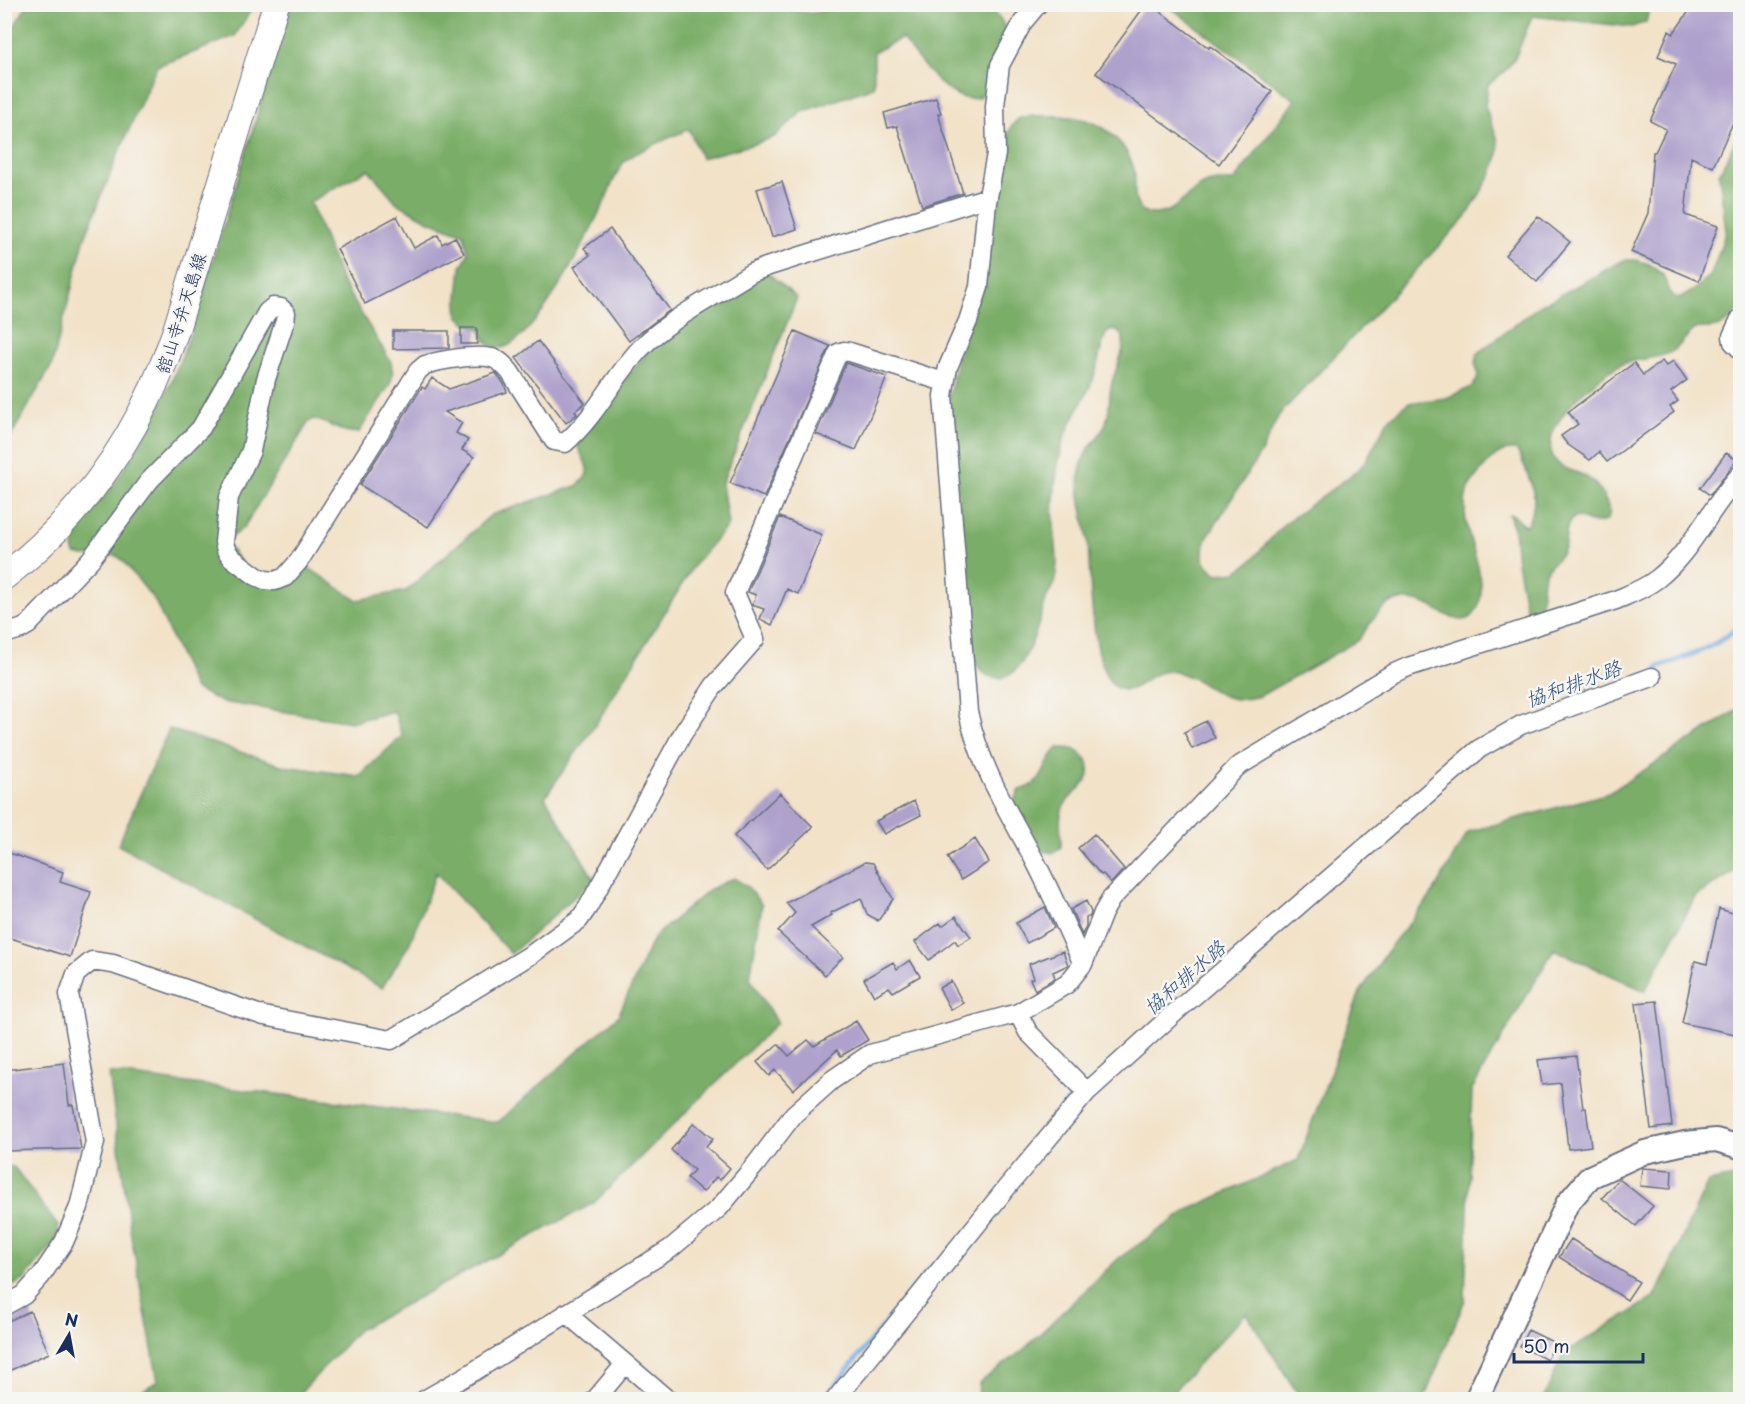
<svg xmlns="http://www.w3.org/2000/svg" width="1745" height="1404" font-family="'Playpen Sans','Klee One',sans-serif">
<rect width="100%" height="100%" fill="#f6f6f2"/>
<filter id="ink" filterUnits="userSpaceOnUse"><feTurbulence type="fractalNoise" baseFrequency=".0167" numOctaves="2"/><feDisplacementMap in="SourceGraphic" scale="12" xChannelSelector="R" yChannelSelector="G"/><feConvolveMatrix kernelMatrix="1 2 1 2 8 2 1 2 1" color-interpolation-filters="sRGB"/></filter>
<filter id="wash" filterUnits="userSpaceOnUse"><feTurbulence type="fractalNoise" baseFrequency=".008" numOctaves="4" result="noise"/><feDisplacementMap in="SourceGraphic" scale="24" xChannelSelector="R" yChannelSelector="G"/><feGaussianBlur stdDeviation="1.35" result="paint"/><feColorMatrix in="noise" values="0 0 0 0 0 0 0 0 0 0 0 0 0 0 0 0 0 1.4 0 .05"/><feComposite in="paint" operator="in"/></filter>
<g filter="url(#wash)">
<rect width="100%" height="100%" fill="#f2e2c8"/>
<!-- forest -->
<path fill="#7aad68" stroke="#4a6e63" stroke-width="1.5" d="M727 4 812 13 864 4H981C989 9 998 13 1002 22 1009 33 1003 46 999 58 996 68 994 83 986 92 959 119 915 56 902 38L874 52V87L802 112 774 137 754 144 701 158 689 129C677 135 630 154 624 162 615 173 610 190 604 203 589 233 534 347 499 348 489 348 483 339 481 330L466 323 458 316 457 307 461 267 468 254 464 234 429 221 397 203 368 169 310 202 342 282 391 362 393 375 389 386 359 432C341 435 330 422 313 419L308 423 244 527 226 542 253 581 303 564 357 600 406 591 491 515 576 486C597 472 583 462 577 444L581 435 655 342 767 272 797 298 722 483 728 525 694 565 596 724 545 797 594 879 511 954 436 873 410 943 382 988 118 845 169 729 284 766 359 776 402 736 394 711 351 722 221 702 194 688 155 601 124 562 117 556 106 554 84 556 75 554C65 534 96 508 107 493 144 444 170 391 190 334L291 5Z
M27 5H254L235 36 190 54 157 66 117 157 84 240 52 365 10 438 5 440 4 56 13 28Z
M1167 5H1650L1646 22 1632 27 1532 16 1516 56 1507 69 1488 85 1485 106 1497 137 1499 150 1496 163 1491 175 1467 216 1279 415 1262 451 1206 539C1200 557 1202 563 1218 574L1236 572 1250 562 1284 524 1358 470 1365 462 1388 420 1408 403 1446 398 1472 387 1477 380 1478 373 1475 363 1477 354 1538 307 1624 260H1636L1649 264 1663 275 1670 293 1675 297 1681 298 1691 292 1711 275 1726 231 1719 174 1740 132V306C1733 319 1725 327 1709 328 1704 328 1700 328 1696 329 1686 334 1682 345 1673 351 1660 360 1635 358 1620 365 1596 377 1541 424 1552 454 1558 471 1575 469 1588 478 1599 485 1606 500 1610 512L1607 520C1591 528 1589 518 1574 517 1561 528 1570 540 1562 552 1556 562 1545 566 1543 579 1541 590 1544 603 1537 612H1532L1526 609 1517 563 1514 529 1509 514C1516 513 1519 523 1525 526L1528 524C1530 516 1534 508 1534 500 1534 490 1523 458 1516 450 1502 449 1495 455 1486 465 1480 472 1473 480 1469 487 1452 525 1494 573 1477 609 1466 634 1439 609 1426 604 1416 600 1400 598 1390 603 1376 611 1368 629 1357 641L1260 696C1217 708 1211 680 1175 672 1149 666 1138 698 1117 688 1091 675 1090 571 1088 543 1086 519 1076 495 1080 471 1084 448 1094 445 1104 427 1111 414 1108 397 1112 382 1115 371 1121 359 1123 348 1124 343 1123 338 1122 334L1114 330 1107 332C1100 347 1099 361 1094 376 1086 400 1068 421 1062 446 1056 471 1052 498 1054 524 1055 543 1060 563 1054 583 1053 588 1048 593 1046 599 1040 620 1026 677 1000 678 985 678 980 671 973 659L949 396 1005 140C1009 132 1012 123 1020 118 1027 115 1036 116 1043 116 1077 115 1103 119 1124 148 1128 154 1132 163 1134 169 1137 184 1129 208 1148 213 1172 219 1184 195 1203 185 1213 180 1223 181 1234 181L1295 100Z
M1740 708V868L1696 896 1645 991 1554 949 1472 1089 1465 1300 1424 1399H1301L1246 1313 1166 1399H978L979 1383 1023 1350 1119 1258 1188 1210 1298 1160 1360 992 1393 943 1431 896 1468 832 1609 793Z
M1058 748C1070 748 1079 748 1086 759 1100 783 1068 791 1062 810 1058 822 1062 835 1061 847L1053 853 1043 851 1033 845 1015 812 1014 801 1020 790C1049 782 1040 765 1058 748Z
M734 878 749 888 762 905 750 978 777 1023 594 1203 358 1330 295 1399H128L158 1381 131 1236 109 1073 498 1122 618 1016 654 937 710 889Z
M5 1166 14 1167 58 1226V1238L24 1280 5 1290Z
M1740 1176V1399H1543L1564 1353 1655 1297 1708 1182Z"/>
<g fill="none" stroke-linecap="round" stroke-linejoin="round">
<!-- stream -->
<path stroke="#71aae1" stroke-width="5" d="M1657 668C1686 656 1717 648 1740 625
M1050 1122 1072 1097
M823 1400 932 1266"/>
</g>
<g id="blocks">
<!-- building -->
<path fill="#aea1cc" d="M1146 4H1150L1209 48 1210 46 1272 92 1219 164 1096 73Z
M1694 4H1740V107L1713 167 1691 157 1685 215 1718 226 1699 281 1631 252 1648 213 1653 152H1655L1666 129 1650 121 1676 64 1658 56 1669 31 1673 34Z
M936 98 941 113 938 114 963 193 922 206 897 126 888 128 884 113Z
M782 182 797 229 772 237 757 189Z
M397 216 414 248 438 235 442 244 455 237 464 253 365 304 337 249Z
M1538 216 1570 242 1537 282 1505 255Z
M610 229 670 310 629 341 574 267 590 255 584 248Z
M461 328H477V344H461Z
M393 331H449V348L393 349Z
M795 331 830 346 764 497 730 483Z
M538 341 585 403 575 411 577 414 566 423 516 358Z
M1662 361 1666 366 1673 361 1687 380 1671 392 1678 401 1670 407 1674 412 1607 462 1599 452 1590 460 1567 444 1561 436 1578 424 1568 412 1634 363 1643 375Z
M846 363 887 377 856 450 816 434Z
M496 373 504 384 507 392 445 412 462 423 456 433 468 440 462 450 474 457 428 527 360 485 422 387 425 389 432 378 449 389Z
M1726 453 1737 460 1710 495 1700 488Z
M780 517 822 535 798 594 787 589 772 625 760 619 764 609 752 605 756 595 748 592Z
M1206 721 1215 738 1192 749 1184 732Z
M780 793 813 827 767 870 734 836Z
M914 801 921 815 884 834 876 821Z
M1094 834 1124 869 1111 883 1103 874 1101 875 1078 848Z
M975 839 989 862 961 880 947 857Z
M4 851 63 872 60 882 91 892 70 957 4 936Z
M865 862 873 863 893 899 878 921 867 914 861 898 830 913 832 915 811 927 843 957 825 975 778 932 795 913 786 903Z
M1086 901 1091 912 1090 917H1086V926L1082 935 1071 909Z
M1045 907 1054 928 1027 943 1016 923Z
M1719 909 1740 915V1035L1682 1023 1695 961 1707 964Z
M956 916 971 937 958 945 955 940 929 960 915 942 940 923 942 926Z
M1063 951 1068 965 1053 972 1055 978 1035 990 1030 979 1034 978 1029 964Z
M910 960 920 976 893 992 889 987 874 996 864 979 893 962 897 969Z
M951 981 963 1003 951 1010 939 988Z
M1657 1001 1672 1126 1651 1129 1636 1003Z
M856 1021 868 1040 841 1056 837 1050 793 1090 775 1070 769 1076 757 1062 778 1044 789 1056 808 1040 814 1046Z
M1576 1056 1583 1108H1586L1591 1146 1568 1149 1561 1083 1542 1085 1538 1060Z
M64 1063 69 1105H73L81 1149 4 1151V1070Z
M694 1123 713 1139 706 1147 730 1168 720 1180 716 1177 703 1192 687 1178 694 1170 671 1150Z
M1642 1168 1672 1170 1671 1189 1640 1186Z
M1619 1179 1653 1206 1636 1226 1602 1198Z
M1571 1239 1639 1282 1627 1300 1559 1257Z
M30 1311 49 1353 4 1373V1323Z
M1528 1330 1555 1343 1547 1360 1520 1346Z"/>
</g>
</g>
<g filter="url(#ink)">
<use href="#blocks" fill-opacity="0" stroke="#666e83" stroke-width="1.5"/>
<g fill="none" stroke-linecap="round" stroke-linejoin="round">
<defs>
<path id="minor" d="M1038 4 1023 22 1000 65 995 106 996 154 987 202 979 287 968 321 948 367 943 396 968 712C981 770 1009 812 1036 863 1053 896 1068 931 1083 964
M1740 319 1732 336 1733 342 1740 349
M4 634 21 629 28 625 90 560 149 481 201 428 267 312 273 307 281 308 286 313 285 321 266 379 251 451 229 497 224 542 226 550 232 558 256 576 265 580 275 581 285 577 299 561 418 371 425 365C440 360 477 354 492 358 500 360 505 366 510 372L554 441 565 443C598 414 612 379 640 349 667 320 717 295 751 273L766 267 988 197
M1018 1013 1028 1032 1087 1092
M4 1306 24 1295 41 1276 64 1242 79 1207 95 1142 69 994 76 974 92 961 113 964 264 1016 391 1040 532 954 579 920 588 907 683 733 714 686 755 639 735 593 838 353 844 351 850 352 944 382
M566 1313 668 1400
M424 1400 473 1372 670 1249 719 1208 756 1164 794 1114 832 1080 870 1054 1018 1013 1067 984 1083 964 1103 913 1111 899 1237 767 1392 674 1408 667 1616 600C1630 594 1644 589 1657 579 1692 552 1710 507 1740 475
M595 1400 625 1364
M835 1400 1008 1186 1087 1092 1180 1008 1479 749 1521 725 1652 677"/>
<path id="tertiary" d="M1476 1400 1567 1204 1590 1177 1645 1152 1685 1143 1716 1140 1740 1147"/>
<path id="secondary" d="M4 577C86 513 143 428 176 330L276 4"/>
</defs>
<!-- minor casing -->
<use href="#minor" stroke="#666e83" stroke-width="21"/>
<!-- tertiary casing -->
<use href="#tertiary" stroke="#666e83" stroke-width="26"/>
<!-- secondary casing -->
<use href="#secondary" stroke="#666e83" stroke-width="28"/>
<!-- minor -->
<use href="#minor" stroke="#fff" stroke-width="18"/>
<!-- tertiary -->
<use href="#tertiary" stroke="#fff" stroke-width="22"/>
<!-- secondary -->
<use href="#secondary" stroke="#fff" stroke-width="26"/>
</g>
</g>
<g text-anchor="middle" dominant-baseline="central" stroke-width="5" stroke-linejoin="round" paint-order="stroke">
<!-- street labels -->
<g font-size="18" fill="#1b2f5e" stroke="#f6f6f2">
<text transform="translate(180 313) rotate(-72)">舘山寺弁天島線</text>
</g>
<!-- water labels -->
<g font-size="20" font-style="italic" fill="#355485" stroke="#f6f6f2">
<text transform="translate(1573 683) rotate(-20)">協和排水路</text>
<text transform="translate(1184 977) rotate(-41)">協和排水路</text>
</g>
</g>
<!-- margin -->
<rect width="1745" height="1404" fill="none" stroke="#f6f6f2" stroke-width="24"/>
<!-- north arrow -->
<g transform="translate(69 1335) rotate(10)" stroke="#f6f6f2" stroke-width="4.5" paint-order="stroke">
<path d="M0-4.5L10 22L0 15L-10 22Z" fill="#1b2f5e"/>
<text y="-9" font-size="16" font-weight="bold" text-anchor="middle" fill="#1b2f5e">N</text>
</g>
<!-- scale -->
<path d="M1514 1353v9h129v-9" fill="none" stroke="#1b2f5e" stroke-width="3"/>
<text x="1523" y="1353" font-size="18" fill="#1b2f5e" stroke="#f6f6f2" stroke-width="4.5" paint-order="stroke">50 m</text>
</svg>
